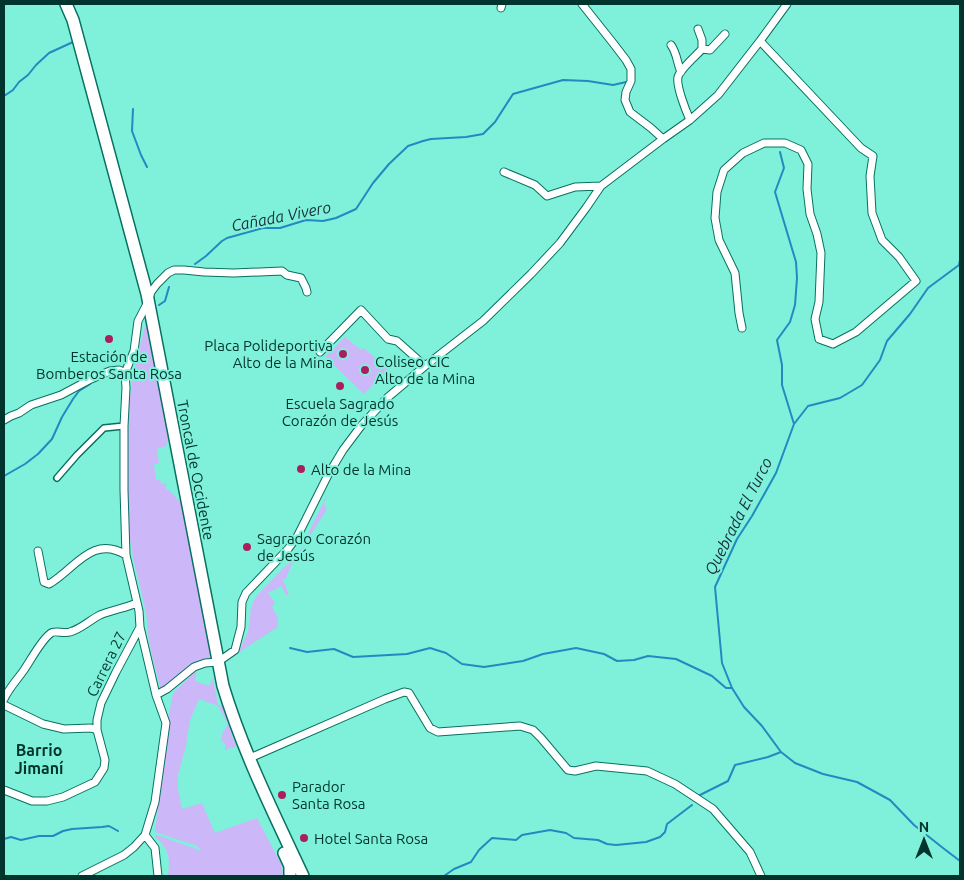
<svg xmlns="http://www.w3.org/2000/svg" width="964" height="880" font-family="Ubuntu,sans-serif">
<rect width="100%" height="100%" fill="#7ff1da"/>
<!-- green -->
<path fill="#ccb8f8" d="M148 313 170 433 166 446 157 449 159 463 154 464 156 480 160 479 161 484 166 483V490L168 489 180 502H183C193 555 201 609 213 662L205 663 166 688 160 687 149 643 146 612 133 558 128 524 127 478 129 405 133 375Z
M345 337 361 350 364 348 388 369 364 394 325 357Z
M327 495 324 505 327 509 291 566 286 578 283 580 289 594 286 595 281 586 268 593 275 603 272 607 278 618V627L238 653 248 632 251 607 255 598 284 567 290 563 304 545 303 544Z
M197 670 195 681 209 686 213 678 218 705H225L232 736 237 746 225 750V743L221 742 222 734 228 724 218 706 199 699 190 720 186 746 178 775V789L182 809 202 803 215 833 257 818 281 864 283 872 282 876H168C170 856 170 850 154 836L157 835 202 851 197 846 155 832 167 723 173 693Z"/>
<g fill="none" stroke-linecap="round" stroke-linejoin="round">
<!-- stream -->
<path stroke="#2389c1" stroke-width="2" d="M4 96 13 90 19 82 28 75 36 65 49 53 73 42
M133 109 132 131 141 155 147 167
M780 152 784 168 775 192 796 262 797 278 795 305 790 322 777 340 782 365V385L794 424
M960 260 959 265 928 288 910 314 887 341 880 360 862 385 840 398 808 406 794 424 776 473 752 516 737 539 715 587 722 663 732 688 744 707 762 726 781 752 795 763 823 774 857 782 890 800 914 825 943 848 960 861
M195 264 206 256 222 241 227 238 263 228H280L306 220 323 221 336 218 356 209 373 183 389 164 408 146 423 141 431 139 466 137 483 134 495 122 513 94 563 80 588 81 613 85 626 82
M159 305 165 301 169 287
M4 476 25 464 38 454 52 439 62 417 73 399 79 391 90 384
M290 648 307 652 334 649 353 657 407 654 430 648 446 653 462 664 484 667 523 661 543 654 576 648 604 654 617 661 634 660 648 656 676 659 712 676 726 688H731
M700 795 728 781 735 765 768 757 781 752
M4 839 11 837 21 840 39 836H53L63 831 72 829 102 827 109 826 118 831
M444 876 454 869 471 862 479 850 492 838 516 840 522 835 550 830 566 833 574 838 598 840 607 844 616 845 646 842 660 837 665 832 667 824 692 805"/>
<defs>
<path id="pedestrian" d="M57 478 77 455 104 428 124 426"/>
<path id="minor" d="M582 4 613 43 626 60 631 69V81L626 92 625 100 630 112 651 128 663 139
M501 8 502 4
M671 45C677 53 677 63 681 72
M702 49 710 50 725 34
M690 120C686 111 676 86 678 77 680 69 697 55 702 49V40L698 29
M504 172 535 185 547 196 575 187 601 186
M742 328 739 313 735 273 719 240 715 218 717 192 724 170 743 153 764 143H785L801 150 808 164 807 189 810 214 817 234 821 253 819 302 815 319 819 339 833 344 856 332 916 281 899 257 882 240 872 213 870 176 873 156 861 148 760 41
M320 352 361 310 388 339 397 341 425 366
M4 420 11 416 19 413 31 405 61 395 91 379 110 371 119 370 125 373
M38 551 44 582 49 584C74 570 92 534 126 555
M156 695 167 689 194 667 205 663 218 662 235 650 241 627 242 602 246 593 288 549 297 537 328 475 343 450 361 426 387 398 425 366 483 321 531 274 560 243 586 208 601 186 663 139 690 120 718 95 760 41 787 4
M4 699C9 688 17 680 24 670 31 660 41 640 51 633 55 630 64 634 70 632 81 629 90 620 100 615 112 610 125 608 137 603
M4 705 43 724 64 729 91 728 97 730
M250 758 385 699 404 692 409 693 430 728 438 732 520 726 533 730 541 738 568 770 575 771 596 766 647 771 675 784 713 809 750 852 761 876
M4 790 32 801H47L63 797 95 782 104 768 105 760 97 730V720L101 703 116 672 140 627
M145 835 155 848 158 876
M82 876 124 855 134 847 145 835 155 802 166 723 156 695 140 627 139 611 126 555 124 490V426L126 388 125 373 134 351 138 321 148 302 151 292 157 284 168 273 174 270H184L204 272 234 273 282 271 287 275 301 278 306 288 307 292"/>
<path id="primary" d="M66 4 73 20 147 294 223 686C243 752 274 814 303 876
M284 853 290 866V876"/>
</defs>
<!-- pedestrian casing -->
<use href="#pedestrian" stroke="#087061" stroke-width="8"/>
<!-- minor casing -->
<use href="#minor" stroke="#087061" stroke-width="9"/>
<!-- primary casing -->
<use href="#primary" stroke="#087061" stroke-width="14"/>
<!-- pedestrian -->
<use href="#pedestrian" stroke="#fff" stroke-width="5"/>
<!-- minor -->
<use href="#minor" stroke="#fff" stroke-width="7"/>
<!-- primary -->
<use href="#primary" stroke="#fff" stroke-width="11"/>
</g>
<!-- markers -->
<g fill="#aa1e5f" stroke="#7ff1da" stroke-width="2">
<circle cx="109" cy="339" r="5"/>
<circle cx="343" cy="354" r="5"/>
<circle cx="365" cy="370" r="5"/>
<circle cx="340" cy="386" r="5"/>
<circle cx="301" cy="469" r="5"/>
<circle cx="247" cy="547" r="5"/>
<circle cx="282" cy="795" r="5"/>
<circle cx="304" cy="838" r="5"/>
</g>
<g text-anchor="middle" dominant-baseline="central" stroke-width="4" stroke-linejoin="round" paint-order="stroke">
<!-- poi labels -->
<g font-size="15" fill="#00342c" stroke="#7ff1da" text-anchor="start">
<text x="333" y="345" text-anchor="end">Placa Polideportiva<tspan x="333" dy="17">Alto de la Mina</tspan></text>
<text x="109" y="356" text-anchor="middle">Estación de<tspan x="109" dy="17">Bomberos Santa Rosa</tspan></text>
<text x="375" y="361">Coliseo CIC<tspan x="375" dy="17">Alto de la Mina</tspan></text>
<text x="340" y="403" text-anchor="middle">Escuela Sagrado<tspan x="340" dy="17">Corazón de Jesús</tspan></text>
<text x="311" y="469">Alto de la Mina</text>
<text x="257" y="538">Sagrado Corazón<tspan x="257" dy="17">de Jesús</tspan></text>
<text x="292" y="786">Parador<tspan x="292" dy="17">Santa Rosa</tspan></text>
<text x="314" y="838">Hotel Santa Rosa</text>
</g>
<!-- street labels -->
<g font-size="15" fill="#00342c" stroke="#7ff1da">
<text transform="translate(196 470) rotate(79)">Troncal de Occidente</text>
<text transform="translate(106 664) rotate(-64)">Carrera 27</text>
</g>
<!-- water labels -->
<g font-size="16" font-style="italic" fill="#182d3a" stroke="#7ff1da">
<text transform="translate(281 216) rotate(-11)">Cañada Vivero</text>
<text transform="translate(738 516) rotate(-63)">Quebrada El Turco</text>
</g>
<!-- neighbourhood labels -->
<g font-size="16" font-weight="bold" fill="#00342c" stroke="#7ff1da">
<text x="39" y="750">Barrio<tspan x="39" dy="18">Jimaní</tspan></text>
</g>
</g>
<!-- border -->
<rect width="964" height="880" fill="none" stroke="#00342c" stroke-width="10"/>
<!-- north arrow -->
<g transform="translate(924 840)" stroke="#7ff1da" stroke-width="4" paint-order="stroke">
<path d="M0-4L9 19L0 12L-9 19Z" fill="#00342c"/>
<text y="-8" font-size="14" font-weight="bold" text-anchor="middle" fill="#00342c">N</text>
</g>
</svg>
